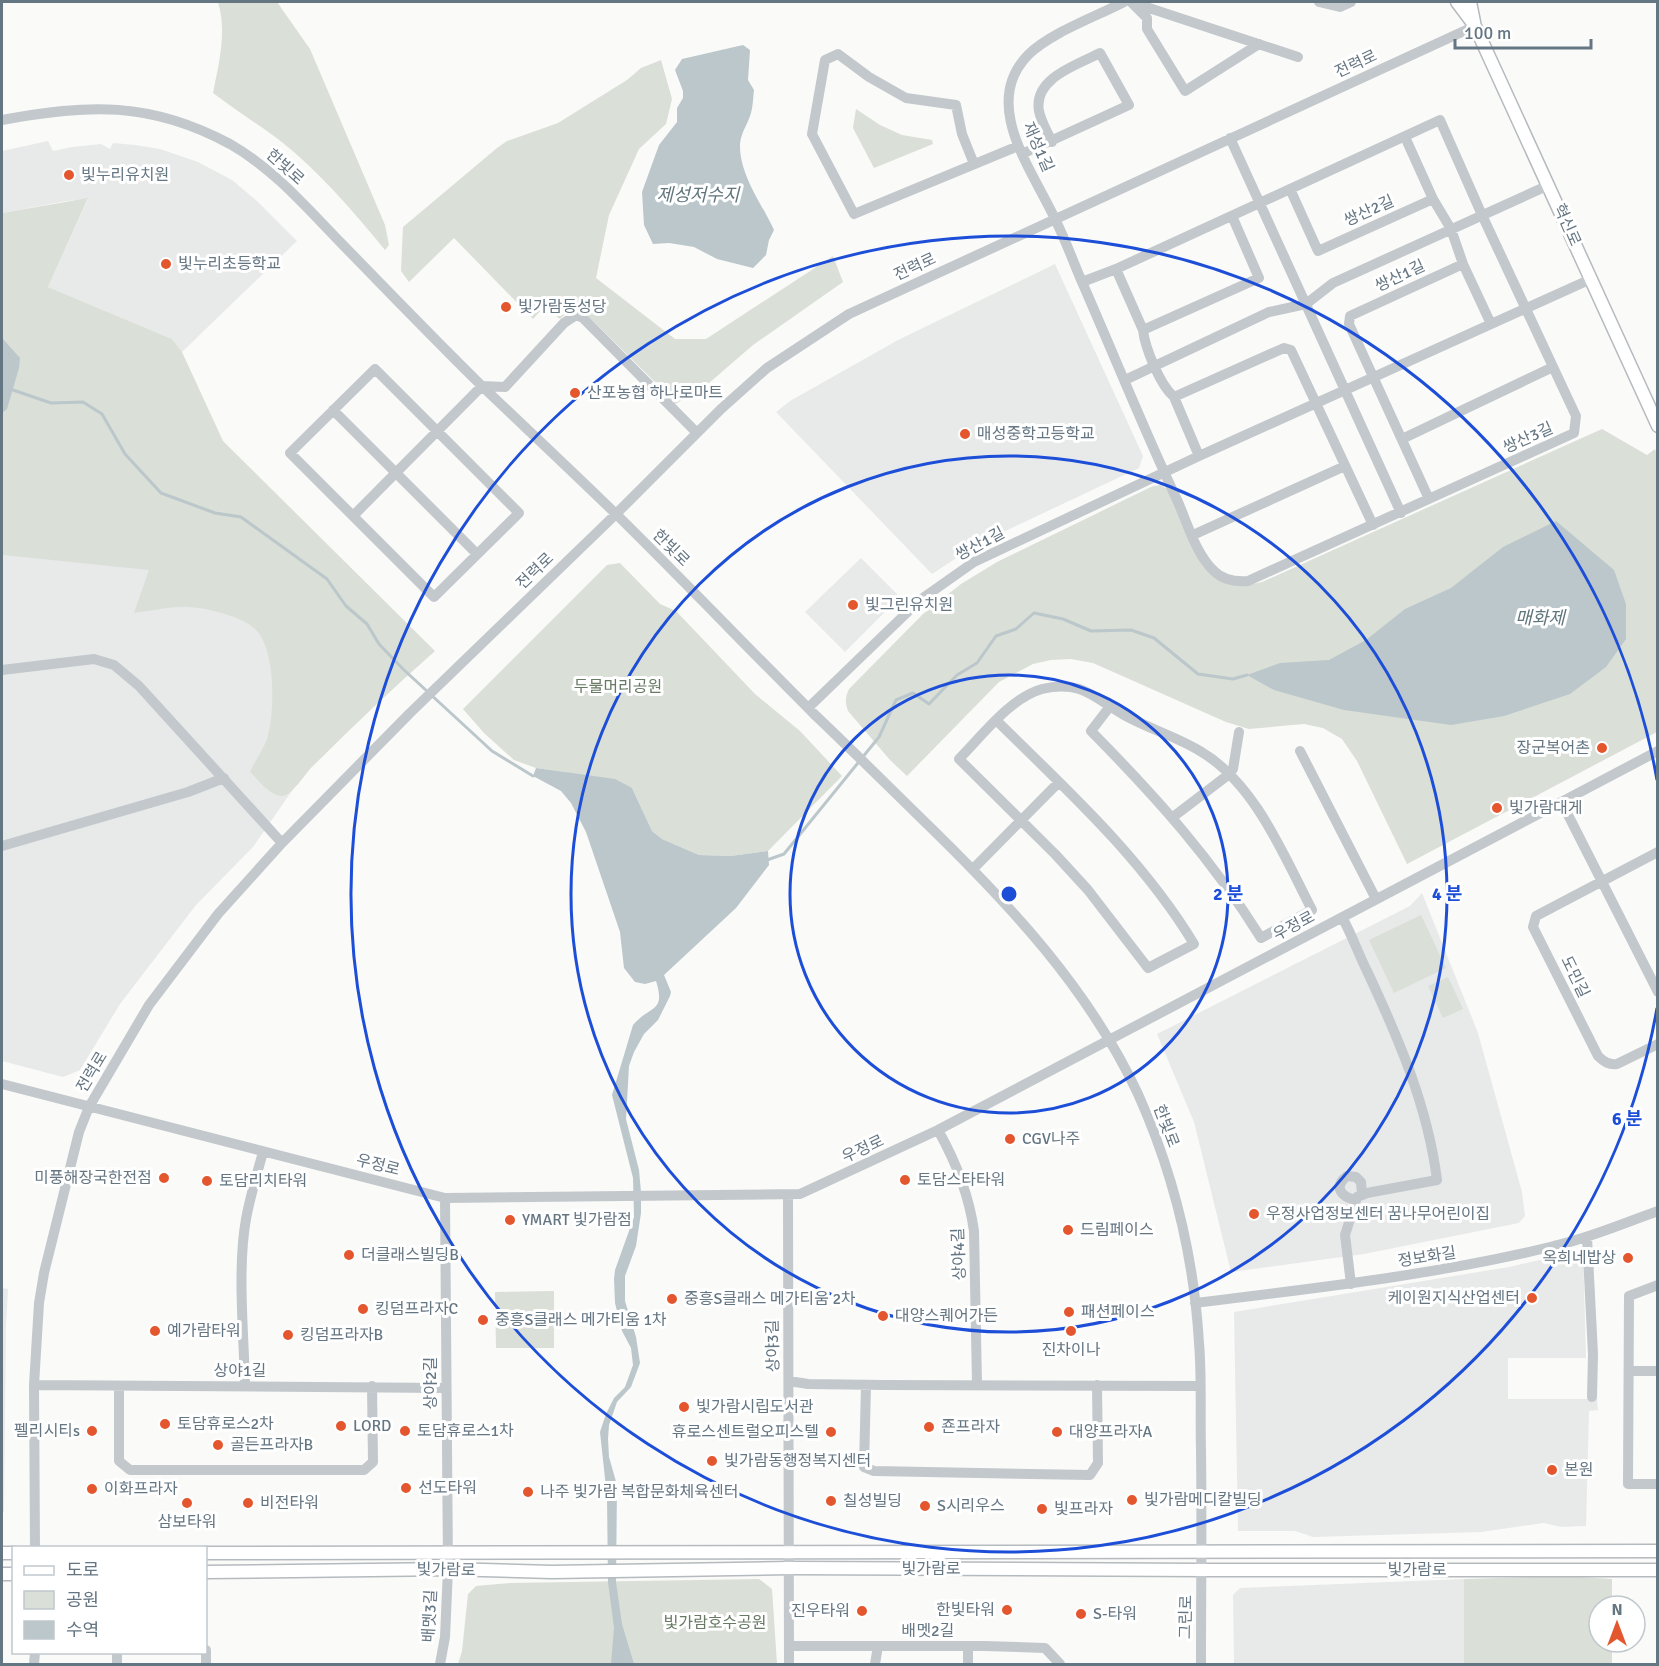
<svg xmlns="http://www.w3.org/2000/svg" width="1659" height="1666" font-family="Signika,'Noto Sans KR',sans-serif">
<rect width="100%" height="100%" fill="#fafaf8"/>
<!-- built -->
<path fill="#e8e9e9" d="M48 141 53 151 72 147 101 144 110 149 113 143 135 145 160 149 198 162 232 180 257 201 297 241 182 352 172 339 48 287 88 199 66 201 2 213V151Z
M1055 264 1143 456 1139 468 1001 533 958 557 932 574 776 412 790 401 898 340Z
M2 555 241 578 385 695 303 775 253 847 196 905 120 1004 80 1070 63 1077 2 1061Z
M861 558 900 597 845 652 805 612Z
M1422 893 1478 1033 1522 1192 1525 1216 1519 1223 1364 1254 1231 1272 1194 1122 1157 1034 1410 906Z
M1583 1250 1586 1358H1508V1399H1597L1598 1410 1589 1411 1586 1526 1561 1527 1544 1523 1481 1532 1313 1537 1295 1531H1238L1234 1312 1509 1267Z
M2 1288 8 1289 6 1326 4 1511 2 1516Z
M1464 1579V1664H1234L1233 1595 1240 1588Z"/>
<!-- green -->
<path fill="#dadfd7" d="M218 2H277L310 49 385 225 389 245 385 250C352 210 319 171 278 139 256 123 234 109 213 93 219 63 227 32 218 2Z
M661 60 672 99 666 124 639 149 609 215 596 278 675 339H706L833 256 843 282 753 345 701 390 675 404 657 384 576 304 560 319 544 307 533 319 454 238 409 282 401 271 403 227 497 148 507 141 558 123 627 80 641 68Z
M856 109 880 125 902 135 932 140 933 144 874 168 853 128Z
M88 198 48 287 172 339 182 352 223 441 435 651C393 688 353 726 314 765 306 772 292 796 282 796 270 796 258 779 250 772 255 761 263 750 267 739 275 714 276 652 257 631 245 617 208 608 189 607 172 606 152 611 134 613L149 570 2 555V213Z
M1602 429 1647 455 1655 449 1657 455V732L1407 864 1357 761 1342 739 1323 728 1304 724 1249 729 1226 722 1093 663 1071 659 1051 660 1033 664 999 682 907 776 890 760 848 711C845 702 845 698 849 689L923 614 961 584 997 562 1153 486 1161 485 1167 489 1202 562 1243 586 1262 582Z
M620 563 660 604 676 611 755 694 800 731 842 776 768 851 731 856 699 855 662 839 652 831 632 788 564 772 536 768 514 760 484 733 463 709 607 565Z
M1421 915 1446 968 1394 993 1369 940Z
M1448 977 1463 1009 1443 1018 1428 986Z
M554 1291V1348H496L495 1292Z
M1564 1576 1612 1579V1606H1599V1642H1612V1664H1464V1579Z
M759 1579 772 1589 777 1664H458L462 1651 468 1594 476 1586 510 1583Z"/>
<!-- water -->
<path fill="#bbc7cb" d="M743 45 750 50 748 80 754 90C753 98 753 106 751 113 748 124 741 132 740 144 739 174 762 204 774 230L769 240 766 255 753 268 717 259 694 247 669 243 653 244 644 225 642 192 659 145 677 122V108L683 98V91L675 70 682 59Z
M2 338 20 358 19 368 7 409 2 413Z
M1556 521 1614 570 1626 604V639L1606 667 1570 694 1504 716 1451 725 1344 710 1274 690 1247 675 1280 663 1329 660 1366 640 1405 609 1451 588 1503 547Z
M536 768 615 779 632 788 652 831 662 839 699 855 731 856 768 851 769 865 736 908 664 975 671 992 670 996 658 1020 644 1034 634 1052 629 1066 626 1119 639 1170 641 1192V1213L636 1246 625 1276V1301L636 1337 640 1363 631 1387 617 1402 609 1425 608 1439 609 1457 617 1485 616 1582 622 1624 634 1664H611L614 1628 608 1582 607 1497 600 1432 606 1414 614 1398 625 1387 633 1365 631 1348 622 1331 615 1303 614 1279 615 1270 634 1217 633 1178 612 1095 633 1025C650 1005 666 1013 656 981L645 984 635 982 624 968 620 932 586 832 571 803 561 791 533 776Z"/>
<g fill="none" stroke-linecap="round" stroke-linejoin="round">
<!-- stream -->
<path stroke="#bbc7cb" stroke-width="3" d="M13 390 51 403 83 402 102 414 125 454 161 493 215 513 241 517 327 579 346 606 367 624 379 644 403 669 492 751 533 776
M767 860 784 854 879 737 896 700 913 693 929 704 957 675 977 663 996 636 1016 629 1034 613 1063 619 1091 631 1131 630 1154 638 1198 674 1233 679 1247 675"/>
<defs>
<path id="major" d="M1457 2 1475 26 1658 426
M1470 2 1474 22
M2 1553H14
M206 1553 1658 1551
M206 1572 448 1569 552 1572 789 1568 1203 1570H1658
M2 1574H14"/>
</defs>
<!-- major casing -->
<use href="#major" stroke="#b5babe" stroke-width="15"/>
<!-- minor -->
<path stroke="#c3c8cc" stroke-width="10" d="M1131 2 1147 18V29L1185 91 1259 44
M1319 2 1340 7 1351 2
M1134 3 1298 57
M2 120C88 104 150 101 230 144 274 169 307 208 342 244 389 292 436 341 485 389 529 431 573 472 617 515 683 580 747 647 813 713 852 750 890 788 928 825 1010 905 1089 989 1138 1094 1173 1172 1194 1258 1199 1343 1202 1378 1200 1414 1201 1450 1202 1522 1201 1593 1201 1664
M1440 120 1482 215 1576 416 1574 433 1248 581C1235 582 1223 580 1214 571 1196 554 1188 525 1178 502 1144 430 1114 355 1082 282L1116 269Z
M1230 138 1401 513
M1022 154 1129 105 1100 53C1077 65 1033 78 1039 111 1041 122 1048 133 1052 142
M974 164 962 134 956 105 906 98 869 77 838 54 825 60 812 134 854 214 1018 146
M1290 189 1318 251 1433 199 1405 137
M1433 199 1451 229 1463 264
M1116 269 1143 330 1259 278 1232 216
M1082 282C1073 261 1065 239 1055 219 1033 171 980 104 1028 55 1050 33 1095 17 1124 2
M1143 330C1145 348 1160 385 1174 397
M375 369 519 513 434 597 290 453Z
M1125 380 1269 312 1306 304 1333 283 1549 185
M333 410 477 554
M1402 439 1553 367
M1199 456 1174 397 1284 348 1291 350 1373 525
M1429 499 1349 324 1350 316 1463 264 1491 324
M353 516 482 386 505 387 564 323 576 315 583 318 697 433
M1193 535 1345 466
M2 670 94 659 114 665 139 686 282 843
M808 708 920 600 974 562 1199 456 1591 279
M997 721C1068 791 1142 858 1194 944L1148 968 1088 890 1055 854 959 759C982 736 1010 698 1042 689 1082 679 1095 699 1126 716 1150 729 1177 737 1200 751 1255 783 1284 856 1312 910L1261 938C1211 858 1157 798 1091 731L1111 705
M1300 751 1376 899
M1562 803 1658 992
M1173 817 1228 775 1233 769 1239 732
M2 846 188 792 224 778
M1658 852 1536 916 1533 927 1598 1056C1604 1062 1609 1065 1617 1064L1658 1044
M973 869 1059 782
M1342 917C1352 935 1358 953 1367 971 1398 1037 1428 1107 1437 1180L1367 1193 1357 1197 1345 1235 1351 1284
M2 1084 445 1198 800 1194 938 1130 1658 751
M938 1130C956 1162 969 1195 974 1231L977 1384
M788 1195 789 1664
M1356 1200C1341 1197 1333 1187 1347 1176L1356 1177 1361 1182 1362 1195
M1587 1237 1593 1354 1592 1397
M1658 1285 1629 1296 1628 1484H1658
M1195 1303C1316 1288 1436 1275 1554 1246 1590 1238 1624 1223 1658 1211
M1629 1371H1658
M789 1381 808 1384 884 1385 1200 1386
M34 1385 446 1388
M866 1385 864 1467 874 1471 1090 1475 1098 1463 1097 1385
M119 1386V1461L130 1470H364L373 1462 372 1386
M245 1386C244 1334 237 1270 246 1219 250 1197 257 1174 263 1152
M35 1548 34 1385 39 1303 44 1273 79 1132 89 1107 149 1005 218 914 282 843 410 713 616 514 721 409 767 368 849 314 1475 26
M789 1646H984L1045 1648 1060 1664
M968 1646V1664
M206 1650V1664
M117 1652V1664
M34 1664 35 1652
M440 1664 445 1637 448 1569 445 1198
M875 1664 878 1646"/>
<!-- major -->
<use href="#major" stroke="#fff" stroke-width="12"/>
</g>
<!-- distance rings -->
<g fill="none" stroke="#1d4ed8" stroke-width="3">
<circle cx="1009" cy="894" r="219"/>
<circle cx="1009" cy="894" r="438"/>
<path d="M1657 1008A658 658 0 1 1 1657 780"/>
</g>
<!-- markers -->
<g fill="#e4572e" stroke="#fff" stroke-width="2">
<circle cx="69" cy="175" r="6"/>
<circle cx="166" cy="264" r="6"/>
<circle cx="506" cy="307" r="6"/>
<circle cx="575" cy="393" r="6"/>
<circle cx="965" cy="434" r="6"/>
<circle cx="853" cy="605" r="6"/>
<circle cx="1602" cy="748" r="6"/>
<circle cx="1497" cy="808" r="6"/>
<circle cx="1010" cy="1139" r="6"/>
<circle cx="164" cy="1178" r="6"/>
<circle cx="905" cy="1180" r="6"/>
<circle cx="207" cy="1181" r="6"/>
<circle cx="1254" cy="1214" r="6"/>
<circle cx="510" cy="1220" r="6"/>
<circle cx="1068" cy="1230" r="6"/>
<circle cx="349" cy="1255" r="6"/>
<circle cx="1628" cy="1258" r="6"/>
<circle cx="1532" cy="1298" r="6"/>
<circle cx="672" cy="1299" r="6"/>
<circle cx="363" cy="1309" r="6"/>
<circle cx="1069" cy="1312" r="6"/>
<circle cx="883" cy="1316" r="6"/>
<circle cx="483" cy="1320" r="6"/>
<circle cx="155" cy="1331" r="6"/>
<circle cx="1071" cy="1331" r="6"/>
<circle cx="288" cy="1335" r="6"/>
<circle cx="684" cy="1407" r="6"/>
<circle cx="165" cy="1424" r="6"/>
<circle cx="341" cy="1426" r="6"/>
<circle cx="929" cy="1427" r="6"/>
<circle cx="92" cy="1431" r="6"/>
<circle cx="405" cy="1431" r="6"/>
<circle cx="831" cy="1432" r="6"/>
<circle cx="1057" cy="1432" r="6"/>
<circle cx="218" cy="1445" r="6"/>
<circle cx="712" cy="1461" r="6"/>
<circle cx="1552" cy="1470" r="6"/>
<circle cx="406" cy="1488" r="6"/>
<circle cx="92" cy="1489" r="6"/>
<circle cx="528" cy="1492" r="6"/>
<circle cx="1132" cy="1500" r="6"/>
<circle cx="831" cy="1501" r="6"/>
<circle cx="187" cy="1503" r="6"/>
<circle cx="248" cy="1503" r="6"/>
<circle cx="925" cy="1506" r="6"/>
<circle cx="1042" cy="1509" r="6"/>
<circle cx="1007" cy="1610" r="6"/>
<circle cx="862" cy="1611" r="6"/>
<circle cx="1081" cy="1614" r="6"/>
</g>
<g text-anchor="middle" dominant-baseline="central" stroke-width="6" stroke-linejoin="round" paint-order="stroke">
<!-- street labels -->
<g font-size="16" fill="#657683" stroke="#fff">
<text transform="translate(1356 64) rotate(-25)">전력로</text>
<text transform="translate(1038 147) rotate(66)">재성1길</text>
<text transform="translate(285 167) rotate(42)">한빛로</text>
<text transform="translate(1369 211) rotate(-24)">쌍산2길</text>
<text transform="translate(1567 225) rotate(66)">혁신로</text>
<text transform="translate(915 267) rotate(-25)">전력로</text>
<text transform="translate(1400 276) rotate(-25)">쌍산1길</text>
<text transform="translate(1528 438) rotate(-24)">쌍산3길</text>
<text transform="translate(980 544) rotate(-28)">쌍산1길</text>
<text transform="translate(671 548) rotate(45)">한빛로</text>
<text transform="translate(535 571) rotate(-44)">전력로</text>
<text transform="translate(1294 926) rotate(-28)">우정로</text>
<text transform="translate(1575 977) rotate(64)">도민길</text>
<text transform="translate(92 1072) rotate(-59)">전력로</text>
<text transform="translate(1166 1126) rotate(69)">한빛로</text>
<text transform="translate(863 1149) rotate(-25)">우정로</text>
<text transform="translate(378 1165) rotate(14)">우정로</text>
<text transform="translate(959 1254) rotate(-92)">상야4길</text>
<text transform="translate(1427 1257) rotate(-9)">정보화길</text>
<text transform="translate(773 1346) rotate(-91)">상야3길</text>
<text x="240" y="1371">상야1길</text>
<text transform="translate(431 1383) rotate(-90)">상야2길</text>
<text x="931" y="1569">빛가람로</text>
<text transform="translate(446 1570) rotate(1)">빛가람로</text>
<text x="1417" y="1570">빛가람로</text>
<text transform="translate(430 1616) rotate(-87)">배멧3길</text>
<text transform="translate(1186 1617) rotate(-89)">그린로</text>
<text x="928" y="1631">배멧2길</text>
</g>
<!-- poi labels -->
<g font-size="16" fill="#657683" stroke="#fff" text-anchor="start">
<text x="81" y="175">빛누리유치원</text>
<text x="178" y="264">빛누리초등학교</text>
<text x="518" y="307">빛가람동성당</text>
<text x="587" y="393">산포농협 하나로마트</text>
<text x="977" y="434">매성중학고등학교</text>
<text x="865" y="605">빛그린유치원</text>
<text x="1590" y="748" text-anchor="end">장군복어촌</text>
<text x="1509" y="808">빛가람대게</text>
<text x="1022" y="1139">CGV나주</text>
<text x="152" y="1178" text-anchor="end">미풍해장국한전점</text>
<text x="917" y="1180">토담스타타워</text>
<text x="219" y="1181">토담리치타워</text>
<text x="1266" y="1214">우정사업정보센터 꿈나무어린이집</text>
<text x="522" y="1220">YMART 빛가람점</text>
<text x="1080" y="1230">드림페이스</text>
<text x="361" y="1255">더클래스빌딩B</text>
<text x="1616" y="1258" text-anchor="end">옥희네밥상</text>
<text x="1520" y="1298" text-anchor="end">케이원지식산업센터</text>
<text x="684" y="1299">중흥S클래스 메가티움 2차</text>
<text x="375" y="1309">킹덤프라자C</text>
<text x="1081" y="1312">패션페이스</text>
<text x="895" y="1316">대양스퀘어가든</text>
<text x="495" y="1320">중흥S클래스 메가티움 1차</text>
<text x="167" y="1331">예가람타워</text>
<text x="300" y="1335">킹덤프라자B</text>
<text x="1071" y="1350" text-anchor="middle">진차이나</text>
<text x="696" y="1407">빛가람시립도서관</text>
<text x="177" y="1424">토담휴로스2차</text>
<text x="353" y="1426">LORD</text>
<text x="941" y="1427">죤프라자</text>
<text x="80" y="1431" text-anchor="end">펠리시티s</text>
<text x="417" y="1431">토담휴로스1차</text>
<text x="819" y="1432" text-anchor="end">휴로스센트럴오피스텔</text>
<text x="1069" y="1432">대양프라자A</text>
<text x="230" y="1445">골든프라자B</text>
<text x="724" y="1461">빛가람동행정복지센터</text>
<text x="1564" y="1470">본원</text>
<text x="418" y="1488">선도타워</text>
<text x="104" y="1489">이화프라자</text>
<text x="540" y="1492">나주 빛가람 복합문화체육센터</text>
<text x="1144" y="1500">빛가람메디칼빌딩</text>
<text x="843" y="1501">칠성빌딩</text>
<text x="260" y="1503">비전타워</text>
<text x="937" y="1506">S시리우스</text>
<text x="1054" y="1509">빛프라자</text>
<text x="187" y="1522" text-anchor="middle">삼보타워</text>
<text x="995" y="1610" text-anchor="end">한빛타워</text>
<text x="850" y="1611" text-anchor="end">진우타워</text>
<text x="1093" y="1614">S-타워</text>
</g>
<!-- park labels -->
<g font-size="16" fill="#687a64" stroke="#fff">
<text x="618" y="687">두물머리공원</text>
<text x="715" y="1623">빛가람호수공원</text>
</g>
<!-- water labels -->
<g font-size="18" font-style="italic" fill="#60757c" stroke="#fff">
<text x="698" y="195">제성저수지</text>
<text x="1540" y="618">매화제</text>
</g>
</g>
<circle cx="1009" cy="894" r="9" fill="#1d4ed8" stroke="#fff" stroke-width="3"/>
<g font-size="18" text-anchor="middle" font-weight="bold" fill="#1d4ed8" stroke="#fff" stroke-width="6" stroke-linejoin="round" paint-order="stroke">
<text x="1228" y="900">2 분</text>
<text x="1447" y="900">4 분</text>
<text x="1627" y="1125">6 분</text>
</g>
<!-- border -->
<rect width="1659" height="1666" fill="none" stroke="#657683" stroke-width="6"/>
<!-- legend -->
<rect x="12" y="1546" width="195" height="108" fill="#ffffff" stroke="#c1c8cd" stroke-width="1.5"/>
<rect x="24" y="1566" width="30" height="9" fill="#ffffff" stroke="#c1c8cd" stroke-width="1.5"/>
<text x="66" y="1576" font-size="18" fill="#657683">도로</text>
<rect x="24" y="1591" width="30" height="18" fill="#dadfd7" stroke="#c1c8cd" stroke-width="1.5"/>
<text x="66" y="1606" font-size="18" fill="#657683">공원</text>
<rect x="24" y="1621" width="30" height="18" fill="#bbc7cb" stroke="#c1c8cd" stroke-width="1.5"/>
<text x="66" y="1636" font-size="18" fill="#657683">수역</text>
<!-- north arrow -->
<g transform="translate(1617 1624)"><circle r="28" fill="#ffffff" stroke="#c1c8cd" stroke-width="1.5"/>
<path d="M0-4.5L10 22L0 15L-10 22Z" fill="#e4572e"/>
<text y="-9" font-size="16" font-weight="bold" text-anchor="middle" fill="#657683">N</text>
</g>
<!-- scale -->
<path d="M1455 39v9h136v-9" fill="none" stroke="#657683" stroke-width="3"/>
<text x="1464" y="39" font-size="18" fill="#657683" stroke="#ffffff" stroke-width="4.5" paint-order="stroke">100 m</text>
</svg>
